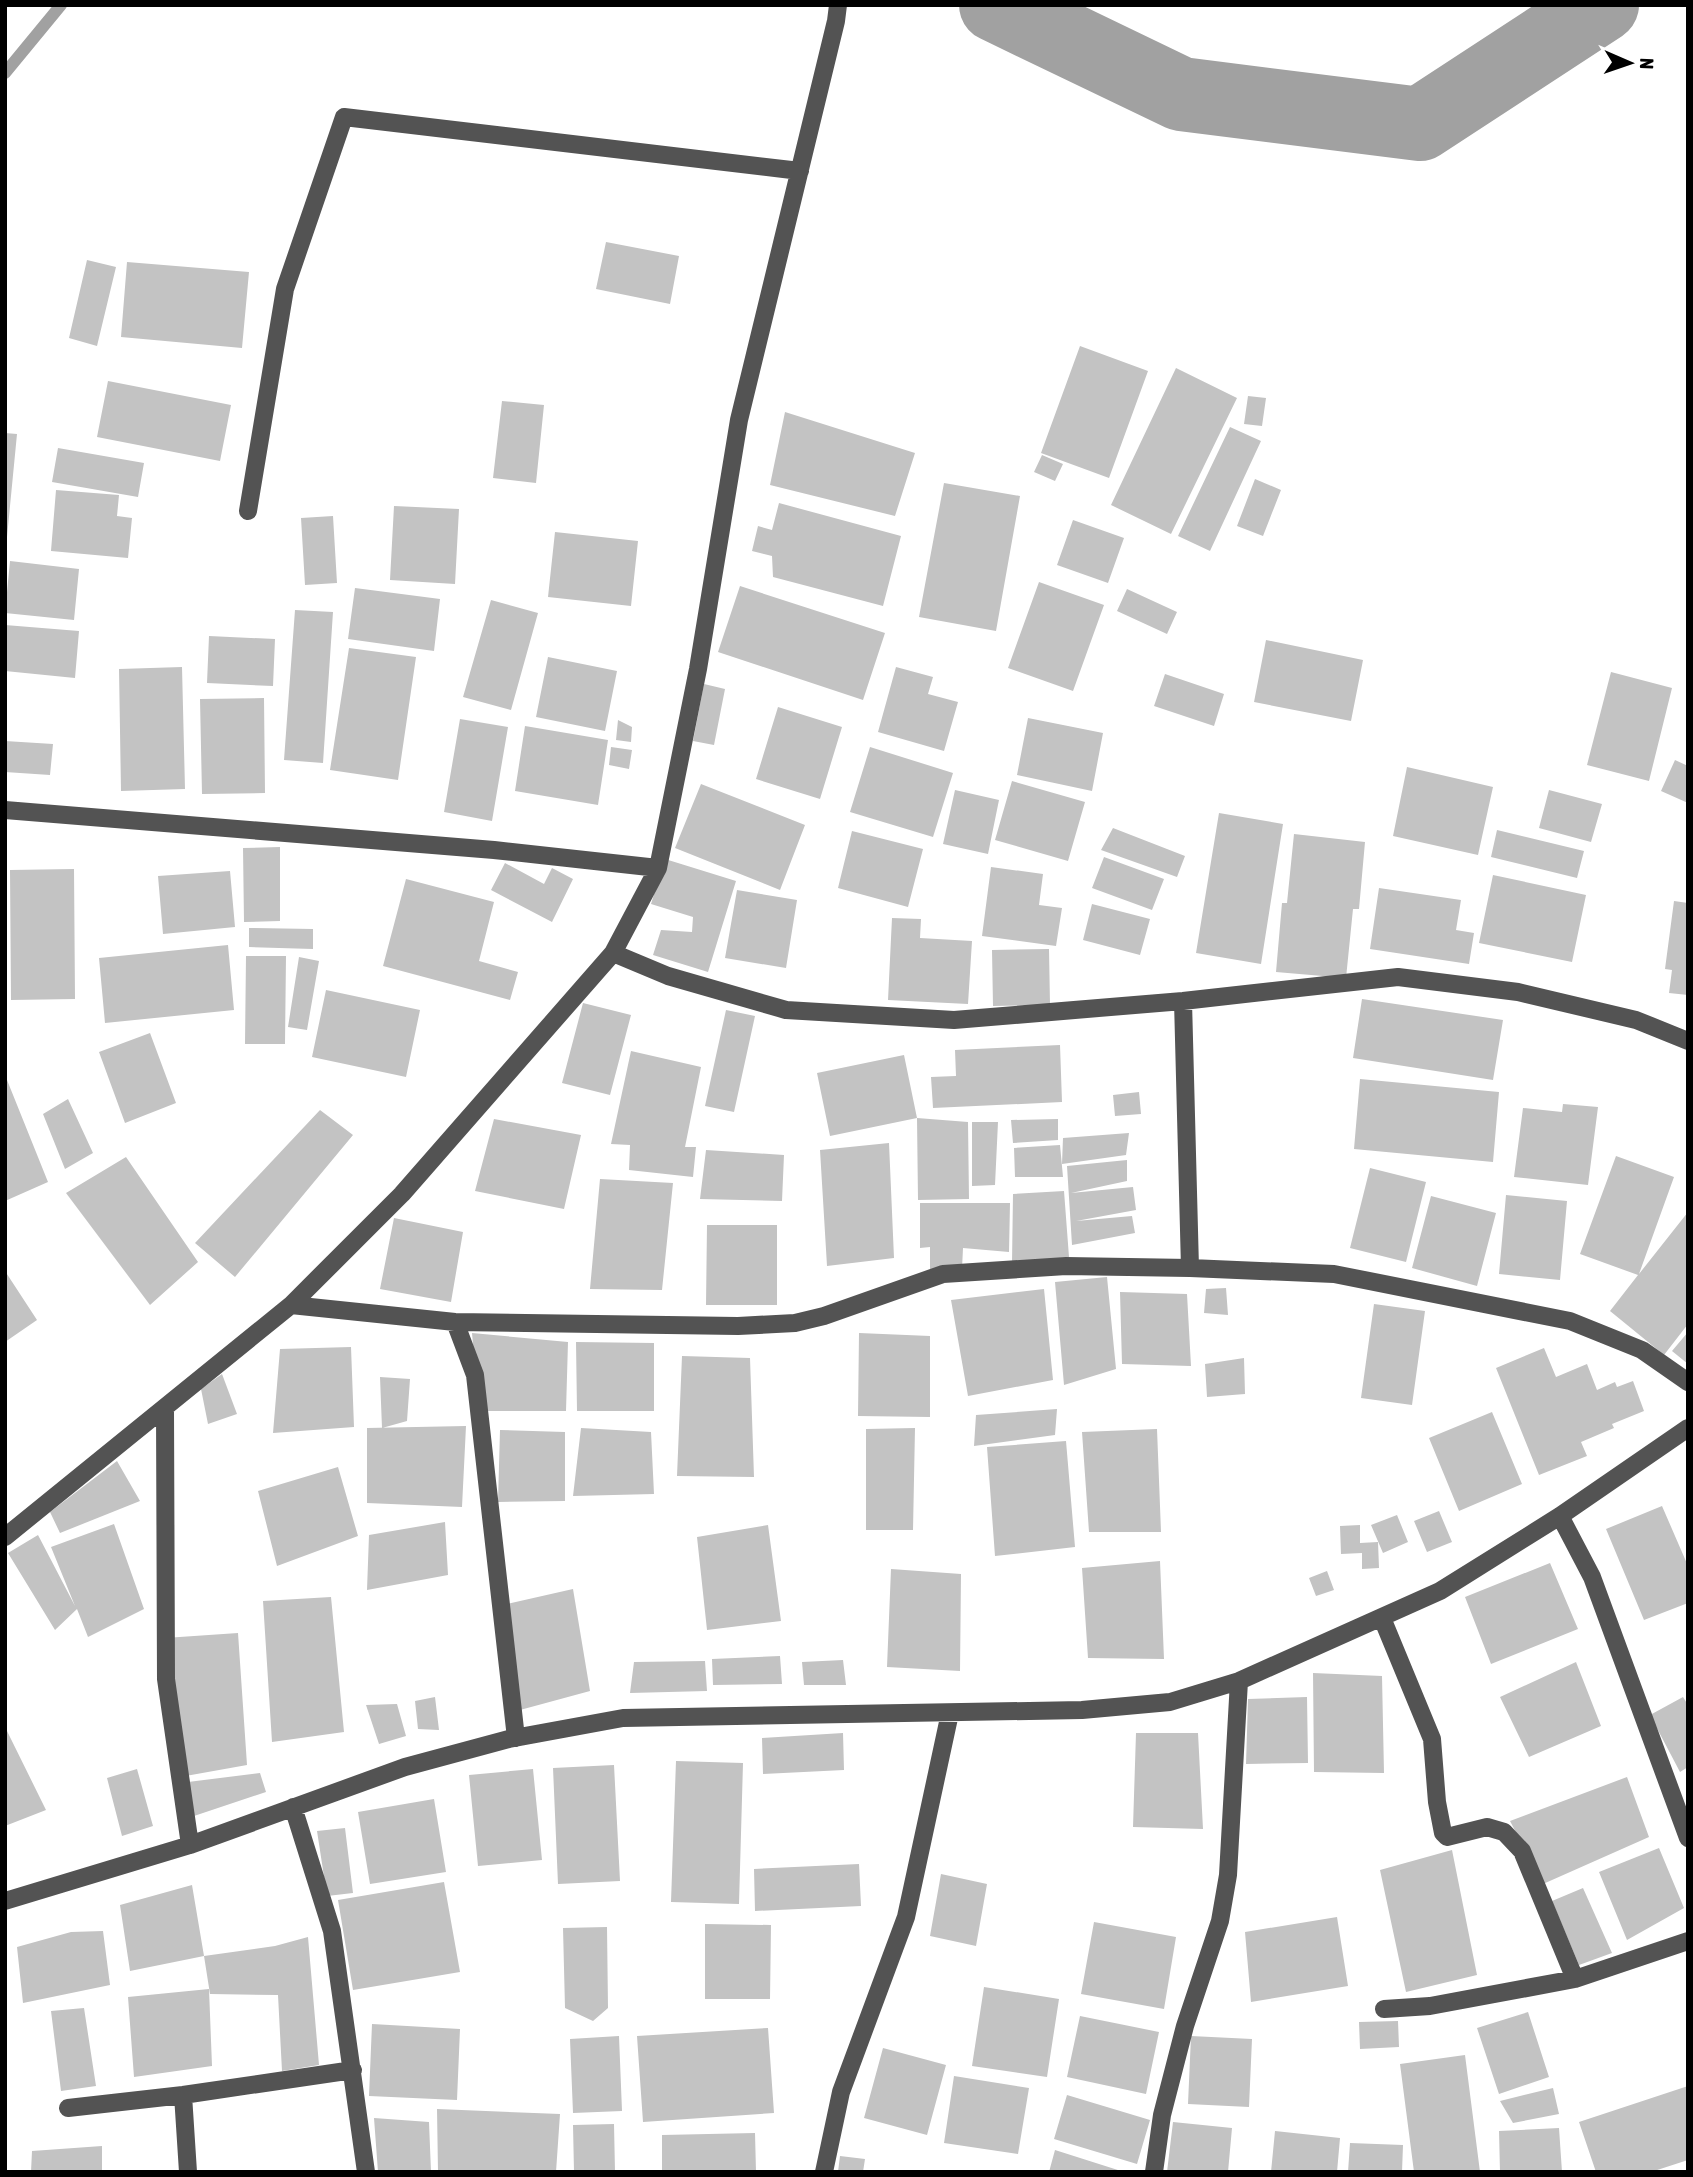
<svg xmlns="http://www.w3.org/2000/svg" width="1693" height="2177" font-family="'Asap Condensed',sans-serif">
<rect width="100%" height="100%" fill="#fff"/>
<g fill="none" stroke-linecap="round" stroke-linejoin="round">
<!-- stream -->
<path stroke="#a1a1a1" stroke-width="12" d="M5 73 61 5"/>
<!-- river -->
<path stroke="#a1a1a1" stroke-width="74" d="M996 5 1181 94 1420 124 1602 5"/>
</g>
<!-- building -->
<path fill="#c3c3c3" d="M606 242 679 256 670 304 596 289Z
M87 260 116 267 97 346 69 338Z
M127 262 249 272 242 348 121 337Z
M1080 346 1148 371 1109 478 1041 453Z
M1176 368 1237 398 1171 534 1111 505Z
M108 381 231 405 220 461 97 437Z
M1248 396 1266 398 1262 426 1244 424Z
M502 401 544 405 536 483 493 478Z
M785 412 915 453 895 516 770 485Z
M1230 427 1261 441 1210 551 1178 536Z
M5 433 17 434 7 537H5Z
M58 448 144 463 138 497 52 482Z
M1042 455 1063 464 1055 481 1034 472Z
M1255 479 1281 490 1263 536 1237 526Z
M944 483 1020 496 996 631 919 617Z
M56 490 119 495 117 516 132 518 128 558 51 551Z
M779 503 901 536 883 606 773 577 772 556 752 551 758 526 772 530Z
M394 506 459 509 455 584 390 580Z
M333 516 337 583 305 585 301 518Z
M1073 520 1124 538 1108 583 1057 565Z
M555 532 638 541 631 606 548 597Z
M10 561 79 569 74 620 5 613Z
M1039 582 1104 605 1073 691 1008 668Z
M740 586 885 633 863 700 718 652Z
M355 588 440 599 434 651 348 639Z
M1127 589 1177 612 1167 634 1117 611Z
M491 600 538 613 511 710 463 697Z
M295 610 333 612 323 763 284 760Z
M5 625 79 631 75 678 5 671Z
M209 636 275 639 273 686 207 683Z
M1266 640 1363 660 1351 721 1254 702Z
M349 648 416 657 398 780 330 770Z
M548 657 617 671 605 731 536 717Z
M182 667 185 789 121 791 119 669Z
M896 667 933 677 928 694 958 702 944 751 878 732Z
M1611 672 1672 688 1649 781 1587 765Z
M1165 674 1224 694 1214 726 1154 706Z
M704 684 725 689 714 745 693 741Z
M264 698 265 793 202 794 200 699Z
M778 707 842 727 820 799 756 779Z
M1028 718 1103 733 1092 791 1017 775Z
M460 719 508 727 492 821 444 812Z
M618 720 632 727 631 742 616 740Z
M525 726 608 740 598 805 515 791Z
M5 741 53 744 50 775 5 772Z
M611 747 632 750 629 769 609 765Z
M870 747 953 773 933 837 850 812Z
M1675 760 1688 766V803L1661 791Z
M1407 767 1493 787 1478 855 1393 836Z
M1012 781 1085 802 1068 861 995 840Z
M701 784 805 825 780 890 675 848Z
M955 790 999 800 988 854 943 844Z
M1549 790 1602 804 1591 842 1539 828Z
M1219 813 1283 824 1261 964 1196 953Z
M1113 828 1185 856 1177 877 1101 850Z
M1497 830 1584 851 1577 878 1491 857Z
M852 831 923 849 908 907 838 888Z
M1294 834 1365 842 1359 909H1353L1346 978 1276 972 1282 903H1287Z
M280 847V921L244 922 243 848Z
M1104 857 1164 879 1152 910 1092 888Z
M665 859 736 881 708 972 653 955 661 930 692 932 693 917 651 904Z
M505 863 544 884 552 868 573 879 552 922 491 890Z
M991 867 1043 874 1039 905 1062 908 1056 946 982 936Z
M74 869 75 999 11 1000 10 870Z
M230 871 235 927 163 934 158 876Z
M1493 875 1586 895 1572 962 1479 943Z
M406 879 494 902 479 961 518 972 510 1000 383 966Z
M1379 888 1461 900 1456 930 1474 933 1469 964 1370 949Z
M737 890 797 900 786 968 725 958Z
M1674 901 1688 903V995L1669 993 1672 970 1665 969Z
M1092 904 1150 919 1140 955 1083 940Z
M892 918 921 919 920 938 972 941 968 1004 888 1000Z
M249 928 313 929V949L249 947Z
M228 945 234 1010 105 1023 99 958Z
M1049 949 1050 1005 993 1006 992 950Z
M246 956H286L285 1044H245Z
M299 957 319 961 307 1030 288 1027Z
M326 990 420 1010 406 1077 312 1057Z
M1362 999 1503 1020 1493 1080 1353 1058Z
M583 1003 631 1015 610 1095 562 1083Z
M726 1010 755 1016 734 1112 705 1106Z
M150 1033 176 1103 125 1123 99 1052Z
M1060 1045 1062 1102 933 1108 931 1077 956 1076 955 1050Z
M631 1051 701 1067 685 1147H696L693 1177 629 1170 630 1145 611 1144Z
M904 1055 917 1118 968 1122 969 1199 918 1200 917 1118 830 1136 817 1073Z
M5 1075 48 1182 5 1201Z
M1360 1079 1499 1092 1493 1162 1354 1149Z
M1139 1092 1141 1114 1115 1116 1113 1095Z
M68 1099 93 1153 65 1169 43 1114Z
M1563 1104 1598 1107 1588 1185 1514 1177 1523 1108 1562 1112Z
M320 1110 353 1135 235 1277 195 1243Z
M494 1119 581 1135 564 1209 475 1191Z
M1058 1119V1140L1013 1143 1011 1120Z
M972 1122H998L995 1185 972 1186Z
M1129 1133 1126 1155 1062 1164 1063 1138Z
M889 1143 894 1258 827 1266 820 1150Z
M1060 1145 1063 1177H1015L1014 1148Z
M706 1150 784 1155 782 1201 700 1199Z
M1616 1156 1674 1177 1639 1274 1688 1212V1324L1664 1355 1610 1311 1638 1275 1580 1254Z
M126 1157 198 1262 150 1305 66 1193Z
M1127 1160V1181L1071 1193 1133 1187 1136 1210 1076 1221 1132 1216 1135 1233 1072 1245 1067 1166Z
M1370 1168 1426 1182 1406 1262 1350 1248Z
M600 1179 673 1183 662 1290 590 1289Z
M1064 1191 1069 1257 1012 1263 1013 1194Z
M1506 1195 1567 1201 1560 1280 1499 1274Z
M1431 1196 1496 1213 1477 1286 1412 1268Z
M920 1203H1010L1009 1252 963 1248 962 1269 930 1273V1247L920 1248Z
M394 1218 463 1232 451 1302 380 1289Z
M707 1225H777V1305H706Z
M5 1271 37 1320 5 1342Z
M1107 1277 1116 1369 1064 1385 1055 1282Z
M1226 1288 1228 1315 1204 1313 1206 1289Z
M1044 1289 1053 1380 968 1396 951 1300Z
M1120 1292 1187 1294 1191 1366 1122 1364Z
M1374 1304 1425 1311 1412 1405 1361 1398Z
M1688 1332V1364L1672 1351Z
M472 1333 568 1342 566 1411H479Z
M859 1333 930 1336V1417L858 1416Z
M576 1342 654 1343V1411H577Z
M351 1347 354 1427 273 1433 280 1349Z
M1544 1348 1556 1377 1587 1364 1597 1390 1615 1382 1617 1387 1633 1381 1644 1411 1612 1424 1614 1428 1581 1442 1587 1456 1539 1475 1496 1368Z
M682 1356 750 1358 754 1477 677 1476Z
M1244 1358 1245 1394 1207 1397 1205 1364Z
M222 1374 237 1414 208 1424 201 1389Z
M380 1377 410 1379 407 1421 382 1428Z
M1057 1409 1055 1435 974 1446 976 1415Z
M1492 1412 1522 1484 1459 1511 1429 1438Z
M466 1426 462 1507 367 1503V1428Z
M581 1428 651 1432 654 1494 573 1496Z
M915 1428 913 1530H866V1429Z
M1157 1429 1161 1532H1089L1082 1432Z
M500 1430 565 1432V1501L498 1502Z
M1066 1441 1075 1547 995 1556 987 1447Z
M117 1461 140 1501 60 1533 50 1512Z
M338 1467 358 1536 277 1566 258 1491Z
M1662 1506 1688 1566V1603L1644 1620 1606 1529Z
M1439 1511 1452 1542 1427 1552 1414 1521Z
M1397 1515 1408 1542 1383 1553 1371 1525Z
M445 1522 448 1575 367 1590 369 1535Z
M114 1524 144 1609 88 1637 77 1609 55 1630 8 1553 38 1535 75 1606 51 1547Z
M768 1525 781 1621 707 1630 697 1537Z
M1360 1525V1543L1378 1542 1379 1568 1362 1569V1553L1341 1554 1340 1526Z
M1160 1561 1164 1659 1088 1658 1082 1568Z
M1550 1563 1578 1629 1491 1664 1465 1597Z
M891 1569 961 1574 960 1671 887 1667Z
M1327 1571 1334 1590 1316 1596 1309 1578Z
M573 1589 590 1691 520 1710 507 1604Z
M331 1597 344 1732 272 1742 263 1601Z
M238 1633 247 1765 180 1777 165 1638Z
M780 1656 782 1684 713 1685 712 1659Z
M843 1660 846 1685H804L802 1662Z
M705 1661 707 1691 630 1693 634 1662Z
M1576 1662 1601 1726 1529 1757 1500 1697Z
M1313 1673 1382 1676 1384 1773 1314 1772Z
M435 1697 439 1730 418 1729 415 1701Z
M1307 1697 1308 1763 1246 1764 1248 1699Z
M1683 1697 1688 1705V1767L1680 1772 1650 1715Z
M397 1704 406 1736 379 1744 366 1705Z
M7 1731 46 1810 5 1826V1732Z
M843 1733 844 1770 763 1774 762 1738Z
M1136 1733H1198L1203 1829 1133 1827Z
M676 1761 743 1763 739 1904 671 1902Z
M614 1765 620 1881 558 1884 553 1768Z
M137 1769 153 1826 122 1836 107 1778Z
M533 1769 542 1860 478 1866 469 1775Z
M260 1773 266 1792 194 1816 188 1782Z
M1627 1777 1649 1837 1543 1884 1510 1821Z
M434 1799 446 1872 370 1884 358 1812Z
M345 1828 353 1893 327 1896 317 1831Z
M1659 1848 1684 1908 1627 1940 1599 1872Z
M1452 1850 1477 1975 1406 1992 1380 1870Z
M859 1864 861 1906 755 1911 754 1869Z
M941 1874 987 1884 976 1946 930 1936Z
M444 1882 460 1972 353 1990 338 1900Z
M192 1885 204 1956 130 1971 120 1905Z
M1583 1888 1612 1953 1579 1965 1552 1901Z
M1337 1917 1348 1986 1251 2002 1245 1932Z
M1094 1922 1176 1937 1164 2009 1081 1994Z
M705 1924 771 1925 770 1999H705Z
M607 1927 608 2008 593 2021 565 2008 563 1928Z
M103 1931 110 1985 23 2003 17 1947 71 1932Z
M308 1937 319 2065 282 2071 278 1995 210 1994 204 1956 275 1946Z
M984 1987 1059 1999 1047 2077 972 2066Z
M209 1989 212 2066 134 2077 128 1997Z
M84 2008 96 2086 61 2091 51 2011Z
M1528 2012 1549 2077 1499 2094 1477 2028Z
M1080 2016 1159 2032 1146 2094 1067 2077Z
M1398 2021 1399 2047 1360 2049 1359 2022Z
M372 2024 460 2029 457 2100 369 2096Z
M768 2028 774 2113 643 2122 637 2036Z
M619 2036 622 2111 573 2113 570 2039Z
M1191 2036 1252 2039 1249 2107 1188 2104Z
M883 2048 946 2065 927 2135 864 2118Z
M1465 2055 1480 2172H1414L1400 2064Z
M954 2076 1029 2088 1018 2154 944 2143Z
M1688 2086V2160L1651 2172H1596L1579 2122Z
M1553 2088 1559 2114 1513 2123 1500 2101Z
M1067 2095 1150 2120 1137 2164 1054 2139Z
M437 2109 560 2114 556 2172H438Z
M374 2118 429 2122 431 2172H378Z
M1173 2122 1232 2128 1228 2172H1167Z
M614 2124 615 2172H574L573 2125Z
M1559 2128 1562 2172H1500L1499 2131Z
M1275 2131 1340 2138 1337 2172H1271Z
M755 2133 756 2172H662V2135Z
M1350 2143 1403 2145 1402 2172H1348Z
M102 2146V2172H31L32 2151Z
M1055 2150 1121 2171V2172H1049Z
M840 2156 865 2159 863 2172H838Z"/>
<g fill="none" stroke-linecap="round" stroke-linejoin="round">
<!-- minor -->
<path stroke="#535353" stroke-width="18" d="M248 511 285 289 344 117 800 171
M5 810 494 850 658 868
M613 953 668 976 786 1010 954 1020 1183 1001 1398 977 1518 992 1636 1020 1688 1041
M1183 1001 1190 1268
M291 1305 455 1322 738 1326 795 1323 824 1316 943 1274 1066 1266 1190 1268 1334 1274 1570 1321 1642 1350 1688 1382
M455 1322 475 1375 516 1738
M165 1409 166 1679 190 1845
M1560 1516 1592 1577 1688 1838
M5 1537 291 1305 402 1194 613 953 658 868 698 669 739 420 836 21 838 5
M1382 1618 1432 1739 1437 1802 1443 1833 1447 1837 1487 1827 1504 1832 1522 1851 1575 1979
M293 1807 332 1931 366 2172
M5 1901 190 1845 405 1767 509 1739 623 1718 1082 1710 1170 1702 1239 1681 1440 1591 1560 1516 1688 1428
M1384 2009 1430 2006 1575 1979 1688 1941
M183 2095 188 2172
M68 2108 183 2095 353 2070
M824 2172 841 2092 906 1917 950 1713
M1154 2172 1162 2115 1185 2026 1220 1921 1228 1875 1239 1681"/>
</g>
<!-- border -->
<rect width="1693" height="2177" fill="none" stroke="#000000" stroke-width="14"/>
<!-- north arrow -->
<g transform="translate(1630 63) rotate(92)" stroke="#ffffff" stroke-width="5" paint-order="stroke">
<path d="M0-5L12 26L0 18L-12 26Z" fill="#000000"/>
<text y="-10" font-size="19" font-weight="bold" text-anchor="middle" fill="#000000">N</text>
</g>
</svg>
